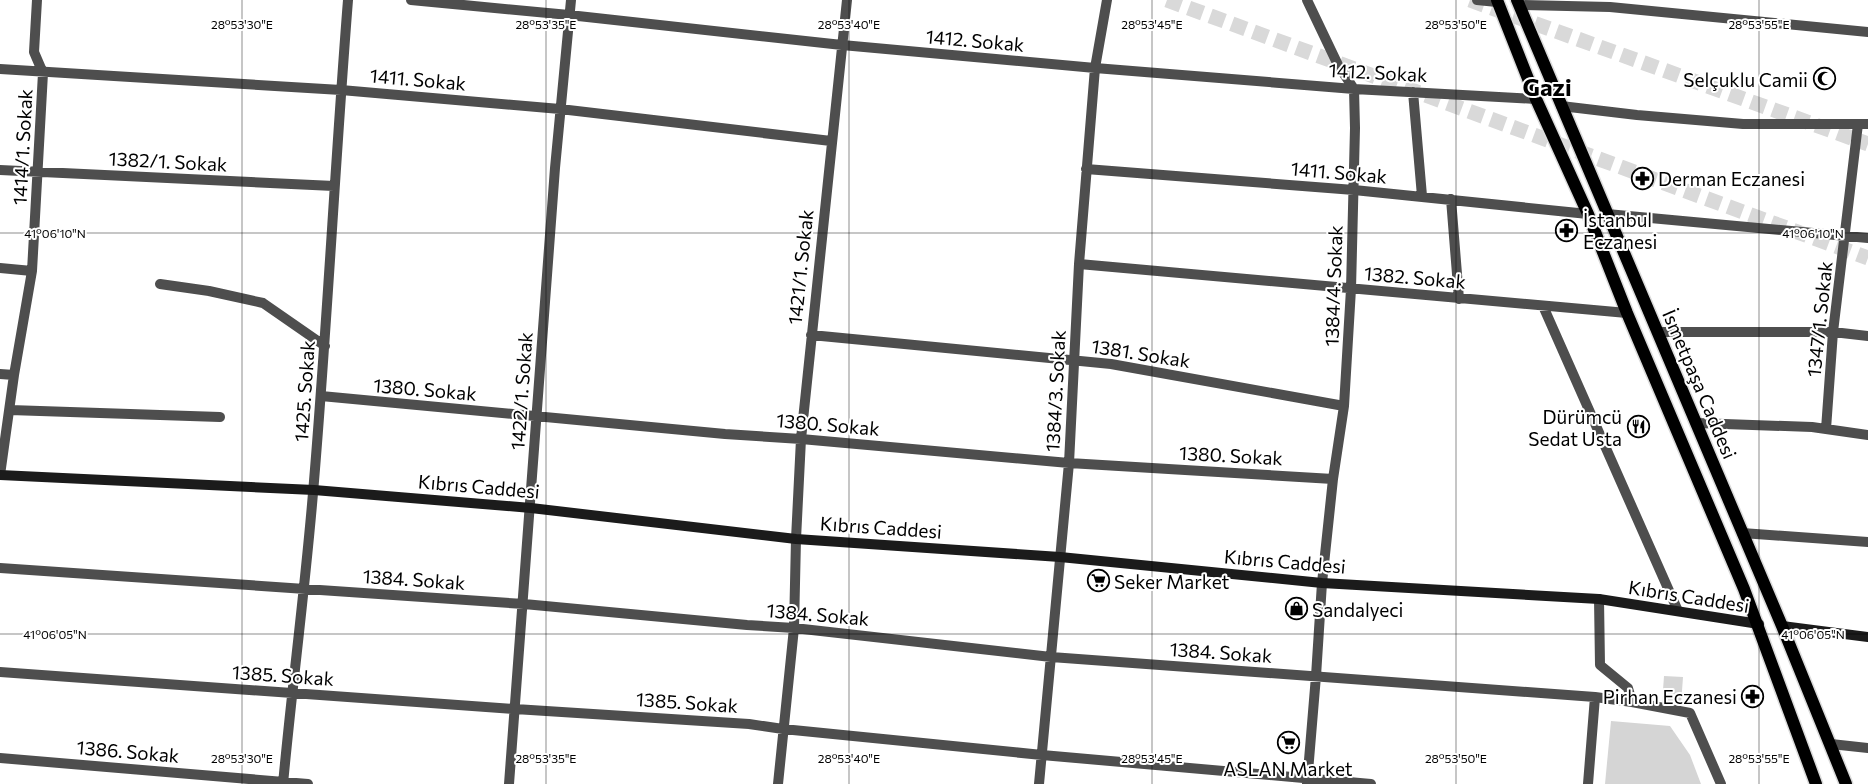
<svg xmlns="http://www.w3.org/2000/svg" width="1868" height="784" font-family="Commissioner,sans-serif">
<rect width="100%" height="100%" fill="#fff"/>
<!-- green -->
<path fill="#d5d5d5" d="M1664 676 1683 677 1681 705 1662 704Z
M1611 721 1670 726 1690 755 1701 784H1605Z"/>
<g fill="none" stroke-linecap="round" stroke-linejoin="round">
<!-- motorway-tunnel -->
<path stroke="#d9d9d9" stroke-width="15" stroke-dasharray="15 8" stroke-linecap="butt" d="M1167 0 1868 258
M1470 0 1868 144"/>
<defs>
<path id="primary" d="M1497 0 1536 99 1588 214 1627 313 1744 589 1816 784
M1517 0 1782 626 1846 784"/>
</defs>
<!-- primary casing -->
<use href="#primary" stroke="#dbdbdb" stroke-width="15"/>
<!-- minor -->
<path stroke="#4e4e4e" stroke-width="10" d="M411 0 569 15 842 45 1095 68 1354 89 1536 99
M1307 0 1338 65 1354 89 1355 128 1351 289 1344 406 1333 479 1322 583 1316 676 1307 784
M1477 0 1497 2
M1519 5 1610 7 1868 32
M0 69 341 90 560 109 831 141
M1413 92 1422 196
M1561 106 1637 115 1743 124H1868
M1086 169 1354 190 1588 214
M0 170 334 186
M1451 199 1459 299
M1607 214 1868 238
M1079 264 1627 313
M0 268 32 271
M160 284 209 291 263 303 325 346
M1543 306 1678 611
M1659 332H1833L1868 336
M811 335 1111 364 1344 406
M0 374 14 375
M321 396 725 434 801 439 1069 463 1333 479
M10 410 220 417
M1697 423 1812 427 1868 435
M1826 429 1833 332 1858 124
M0 475 14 375 32 271 43 73 34 52 37 0
M1742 533 1868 542
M0 568 524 604 747 625 794 628 1051 657 1595 697 1632 702
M1599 599 1600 665 1628 688 1632 702 1690 713 1721 784
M0 672 515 709 749 724 783 729 1042 755 1371 784
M1831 744 1868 748
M0 758 308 784
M283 784C292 687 305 590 313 493 327 329 335 164 348 0
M509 784 555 168 571 0
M778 784 794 628 796 539 801 439 847 0
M1039 784 1069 463 1079 264 1095 68 1107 0
M1588 784 1595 697"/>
<!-- secondary -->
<path stroke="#1b1b1b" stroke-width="10" d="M0 475 314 490 531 508 796 539 1060 557 1322 583 1599 599 1759 624
M1782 626 1868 637"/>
<!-- primary -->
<use href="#primary" stroke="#000" stroke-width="12"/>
</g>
<!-- ticks -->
<path fill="none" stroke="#000" stroke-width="1" stroke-opacity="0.45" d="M242 0V784M546 0V784M849 0V784M1152 0V784M1456 0V784M1759 0V784M0 233H1868M0 634H1868"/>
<!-- icons -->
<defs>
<symbol id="mosque-ring" viewBox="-11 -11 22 22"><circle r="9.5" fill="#fff" stroke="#000" stroke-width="1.5"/><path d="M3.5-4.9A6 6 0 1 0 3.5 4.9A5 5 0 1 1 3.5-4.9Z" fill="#000"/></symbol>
<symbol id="pharmacy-ring" viewBox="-11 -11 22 22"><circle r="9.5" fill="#fff" stroke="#000" stroke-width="1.5"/><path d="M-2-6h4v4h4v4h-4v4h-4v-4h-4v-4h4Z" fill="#000"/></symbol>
<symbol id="restaurant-ring" viewBox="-11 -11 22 22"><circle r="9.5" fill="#fff" stroke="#000" stroke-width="1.5"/><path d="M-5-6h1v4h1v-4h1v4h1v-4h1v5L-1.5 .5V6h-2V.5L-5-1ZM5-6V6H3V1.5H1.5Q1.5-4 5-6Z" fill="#000"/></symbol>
<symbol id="supermarket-ring" viewBox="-11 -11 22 22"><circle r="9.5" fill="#fff" stroke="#000" stroke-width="1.5"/><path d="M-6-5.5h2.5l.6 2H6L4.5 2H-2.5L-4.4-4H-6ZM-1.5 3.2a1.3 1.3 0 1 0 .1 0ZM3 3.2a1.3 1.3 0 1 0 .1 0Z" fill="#000"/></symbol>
<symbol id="shop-ring" viewBox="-11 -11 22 22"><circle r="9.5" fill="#fff" stroke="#000" stroke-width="1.5"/><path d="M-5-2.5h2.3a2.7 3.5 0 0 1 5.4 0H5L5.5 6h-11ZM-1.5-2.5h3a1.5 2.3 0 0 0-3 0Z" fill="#000"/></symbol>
</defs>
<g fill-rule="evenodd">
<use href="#mosque-ring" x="1812" y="66" width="25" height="25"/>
<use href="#pharmacy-ring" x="1630" y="166" width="25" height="25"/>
<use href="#pharmacy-ring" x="1554" y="218" width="25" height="25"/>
<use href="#restaurant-ring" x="1626" y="414" width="25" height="25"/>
<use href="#supermarket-ring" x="1086" y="568" width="25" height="25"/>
<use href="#shop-ring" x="1284" y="596" width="25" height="25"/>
<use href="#pharmacy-ring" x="1740" y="684" width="25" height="25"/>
<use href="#supermarket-ring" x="1276" y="730" width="25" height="25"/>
</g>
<g text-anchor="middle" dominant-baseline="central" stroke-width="4" stroke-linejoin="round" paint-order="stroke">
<!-- street labels -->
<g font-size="19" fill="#000" stroke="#fff">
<text transform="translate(975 40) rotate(5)">1412. Sokak</text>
<text transform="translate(1378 72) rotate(3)">1412. Sokak</text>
<text transform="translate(418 79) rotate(5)">1411. Sokak</text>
<text transform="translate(22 147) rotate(-87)">1414/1. Sokak</text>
<text transform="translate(168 161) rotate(3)">1382/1. Sokak</text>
<text transform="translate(1339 172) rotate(5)">1411. Sokak</text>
<text transform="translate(800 267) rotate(-84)">1421/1. Sokak</text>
<text transform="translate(1415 277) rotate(5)">1382. Sokak</text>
<text transform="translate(1333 286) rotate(-88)">1384/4. Sokak</text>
<text transform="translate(1819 319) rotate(-84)">1347/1. Sokak</text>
<text transform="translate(1141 353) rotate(9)">1381. Sokak</text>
<text transform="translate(1700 384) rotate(67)">İsmetpaşa Caddesi</text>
<text transform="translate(425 389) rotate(5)">1380. Sokak</text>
<text transform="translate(304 391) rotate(-86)">1425. Sokak</text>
<text transform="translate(521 391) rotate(-86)">1422/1. Sokak</text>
<text transform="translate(1055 391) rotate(-87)">1384/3. Sokak</text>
<text transform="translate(828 424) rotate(5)">1380. Sokak</text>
<text transform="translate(1231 455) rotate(3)">1380. Sokak</text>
<text transform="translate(479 486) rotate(5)">Kıbrıs Caddesi</text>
<text transform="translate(881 527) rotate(4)">Kıbrıs Caddesi</text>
<text transform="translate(1285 561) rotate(5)">Kıbrıs Caddesi</text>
<text transform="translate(414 579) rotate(4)">1384. Sokak</text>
<text transform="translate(1689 596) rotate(9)">Kıbrıs Caddesi</text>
<text transform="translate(818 614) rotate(5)">1384. Sokak</text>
<text transform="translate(1221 652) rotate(4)">1384. Sokak</text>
<text transform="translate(283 675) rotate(4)">1385. Sokak</text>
<text transform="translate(687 702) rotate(4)">1385. Sokak</text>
<text transform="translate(128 751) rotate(5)">1386. Sokak</text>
</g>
<!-- poi labels -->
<g font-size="19" fill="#000" stroke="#fff" text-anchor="start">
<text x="1808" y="79" text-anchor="end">Selçuklu Camii</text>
<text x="1658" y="178">Derman Eczanesi</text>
<text x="1583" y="219">İstanbul<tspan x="1583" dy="22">Eczanesi</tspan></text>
<text x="1622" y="416" text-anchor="end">Dürümcü<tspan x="1622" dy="22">Sedat Usta</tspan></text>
<text x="1114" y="581">Seker Market</text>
<text x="1312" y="609">Sandalyeci</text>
<text x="1737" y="696" text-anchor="end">Pirhan Eczanesi</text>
<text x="1288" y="768" text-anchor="middle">ASLAN Market</text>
</g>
<!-- district labels -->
<g font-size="24" font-weight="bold" fill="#000" stroke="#fff">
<text x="1547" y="86">Gazi</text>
</g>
</g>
<g font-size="12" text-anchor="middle" fill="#000" stroke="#fff" stroke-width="4" stroke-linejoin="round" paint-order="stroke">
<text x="242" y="29">28°53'30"E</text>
<text x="546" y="29">28°53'35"E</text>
<text x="849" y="29">28°53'40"E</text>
<text x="1152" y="29">28°53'45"E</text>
<text x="1456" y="29">28°53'50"E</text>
<text x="1759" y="29">28°53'55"E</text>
<text x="55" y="238">41°06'10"N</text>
<text x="1813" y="238">41°06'10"N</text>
<text x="55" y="639">41°06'05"N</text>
<text x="1813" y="639">41°06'05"N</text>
<text x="242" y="763">28°53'30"E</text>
<text x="546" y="763">28°53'35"E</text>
<text x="849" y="763">28°53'40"E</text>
<text x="1152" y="763">28°53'45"E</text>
<text x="1456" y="763">28°53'50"E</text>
<text x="1759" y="763">28°53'55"E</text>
</g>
</svg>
